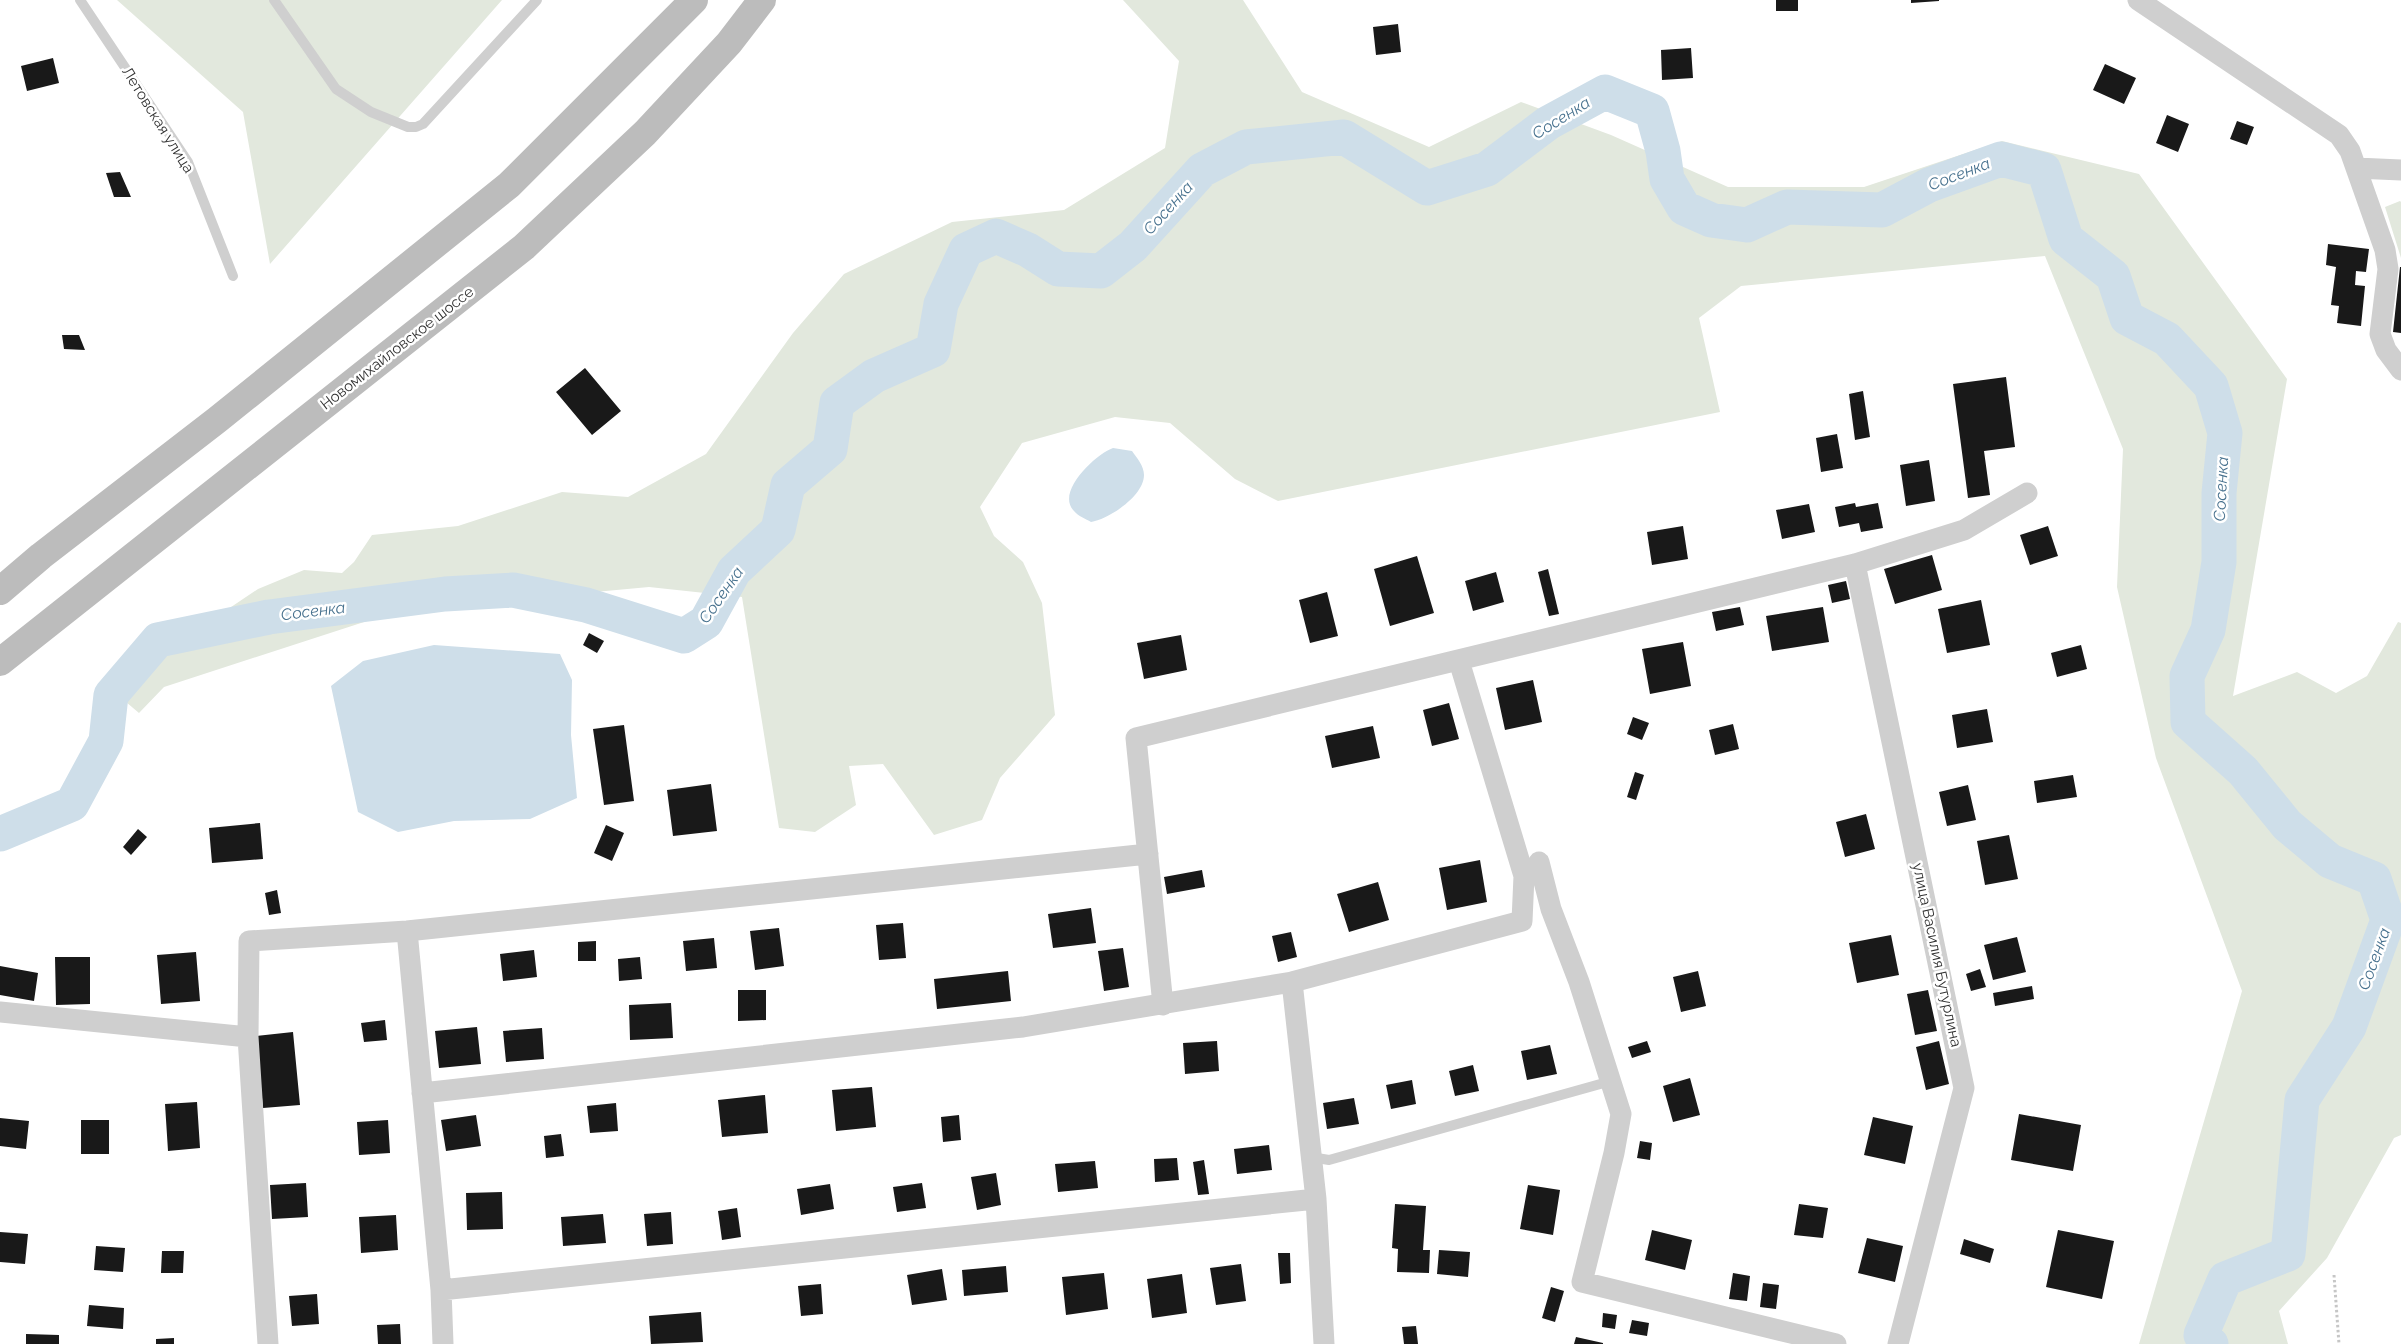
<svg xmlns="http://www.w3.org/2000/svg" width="2401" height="1344" font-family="Raleway,sans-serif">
<rect width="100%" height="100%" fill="#fff"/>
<!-- green -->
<path fill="#e2e8dd" d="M117 0H502L270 264 243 112Z
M1123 0H1243L1302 92 1429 147 1521 102 1611 135 1728 187H1864L2002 141 2139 174 2287 379 2233 696 2297 672 2336 693 2367 676 2398 622 2401 623V1135L2394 1138 2327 1258 2279 1311 2288 1344H2139L2242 991 2156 758 2117 587 2123 449 2045 256 1741 286 1699 318 1720 412 1278 501 1235 479 1170 423 1115 417 1022 443 980 507 994 536 1023 562 1042 603 1055 715 1000 778 982 820 934 835 883 764 849 766 856 805 815 832 779 828 742 597 649 587 401 610 164 687 139 713 126 702 130 680 182 640 258 589 304 570 342 573 354 562 372 535 458 526 562 492 628 497 706 454 793 333 844 274 952 222 1064 210 1165 148 1179 61Z
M2400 201 2401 202V258L2385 207Z"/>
<!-- water -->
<path fill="#cedee9" d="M1113 448 1132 451C1137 458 1144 466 1144 475 1144 496 1109 519 1091 522 1086 519 1078 516 1074 511 1055 492 1096 454 1113 448Z
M434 645 560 654 572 680 571 735 577 798 530 819 454 821 398 832 358 812 331 686 363 661Z"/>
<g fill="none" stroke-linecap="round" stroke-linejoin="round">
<!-- river -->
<path stroke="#cedee9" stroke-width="35" d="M0 834 72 804 106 741 111 695 158 640 269 617 445 594 513 590 586 605 684 636 706 622 734 571 778 530 788 485 830 449 837 403 874 376 933 350 941 304 966 250 996 236 1028 250 1058 269 1101 271 1133 246 1202 170 1246 147 1344 137 1427 188 1487 169 1548 123 1605 92 1652 111 1663 151 1667 179 1684 208 1711 220 1747 225 1787 207 1882 210 1929 185 2001 159 2044 170 2066 239 2113 276 2127 318 2167 339 2211 386 2225 433 2219 493V562L2208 630 2187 676 2188 722 2243 771 2287 825 2330 861 2374 879 2388 920 2349 1027 2302 1100 2288 1254 2225 1279 2201 1335 2211 1344"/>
</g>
<!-- building -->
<path fill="#191919" d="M1776 0H1798V11H1776Z
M1911 0H1939V1L1911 3Z
M1398 24 1401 52 1376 55 1373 27Z
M1691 48 1693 78 1662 80 1661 50Z
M53 58 59 83 27 91 21 66Z
M2105 64 2136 78 2124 104 2093 90Z
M2167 115 2189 124 2178 152 2156 143Z
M2237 121 2254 127 2247 145 2230 139Z
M120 172 131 197H114L106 173Z
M2328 244 2369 249 2366 272 2356 271 2355 285 2365 286 2361 326 2337 323 2339 306 2331 305 2336 267 2326 265Z
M2400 267H2401V333L2393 332Z
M62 335H79L85 350 64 349Z
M585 368 621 411 592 435 556 392Z
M2006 377 2015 447 1984 451 1990 495 1968 498 1953 384Z
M1863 391 1870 437 1855 440 1849 394Z
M1837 434 1843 468 1821 472 1816 438Z
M1929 460 1935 501 1906 506 1900 465Z
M1855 503 1856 507 1878 503 1883 528 1861 532 1859 523 1839 527 1835 507Z
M1809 504 1815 532 1782 539 1776 510Z
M1683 526 1688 559 1652 565 1647 532Z
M2048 526 2058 556 2030 565 2020 535Z
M1932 555 1942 590 1895 604 1884 569Z
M1417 556 1434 613 1390 626 1374 569Z
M1548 569 1559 614 1549 616 1538 572Z
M1496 572 1504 602 1473 611 1465 581Z
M1846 581 1850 599 1832 603 1828 585Z
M1327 592 1338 636 1310 643 1299 600Z
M1981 600 1990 645 1947 653 1938 609Z
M1740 607 1744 625 1716 631 1712 612Z
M1823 607 1829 642 1772 651 1766 616Z
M589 633 604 641 597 653 583 645Z
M1181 635 1187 670 1144 679 1137 643Z
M1683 642 1691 686 1650 694 1642 649Z
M2081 645 2087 669 2057 677 2051 653Z
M1533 680 1542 722 1505 730 1496 688Z
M1449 703 1459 739 1432 746 1423 710Z
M1987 709 1993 742 1957 748 1952 715Z
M1633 717 1649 723 1642 740 1627 734Z
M1733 724 1739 749 1715 755 1709 730Z
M624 725 634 801 604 805 593 729Z
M1373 726 1380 758 1332 768 1325 736Z
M1635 772 1644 775 1636 800 1627 797Z
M2073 775 2077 797 2037 803 2034 781Z
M711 784 717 831 673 836 667 790Z
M1968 785 1976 820 1947 826 1939 792Z
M1866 814 1875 849 1845 857 1836 822Z
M260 823 263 859 212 863 209 828Z
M606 825 624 833 612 861 594 853Z
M138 829 147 837 131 855 123 847Z
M2009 835 2018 879 1985 885 1977 841Z
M1480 860 1487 902 1447 910 1439 868Z
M1202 870 1205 887 1167 894 1164 877Z
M1378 882 1389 920 1349 932 1337 894Z
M277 890 281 913 269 915 265 893Z
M1091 908 1096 943 1053 948 1048 914Z
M903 923 906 958 879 960 876 925Z
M779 928 784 966 755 970 750 931Z
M1291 932 1297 957 1278 962 1272 936Z
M1891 935 1899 975 1857 983 1849 943Z
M2017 937 2026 972 1993 980 1984 945Z
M714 938 717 968 686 971 683 941Z
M596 941V961H578V942Z
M1123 948 1129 987 1104 991 1098 951Z
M534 950 537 977 503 981 500 954Z
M196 952 200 1001 161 1004 157 955Z
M55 957H90V1004L56 1005Z
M640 957 642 979 619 981 618 959Z
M0 966 38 973 34 1001 0 995Z
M1980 969 1986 987 1971 991 1966 974Z
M1008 971 1011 1001 937 1009 934 979Z
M1698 971 1706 1006 1681 1012 1673 977Z
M2032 986 2034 999 1995 1006 1993 993Z
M738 990H766V1020L738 1021Z
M1928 990 1937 1031 1915 1035 1907 994Z
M671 1003 673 1038 630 1040 629 1005Z
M385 1020 387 1040 364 1042 361 1023Z
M477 1027 481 1064 439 1068 435 1031Z
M542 1028 544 1059 506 1062 503 1031Z
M293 1032 300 1105 263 1108 256 1036Z
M1217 1041 1219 1071 1185 1074 1183 1043Z
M1647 1041 1651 1052 1632 1058 1628 1047Z
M1939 1041 1949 1084 1926 1090 1916 1047Z
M1550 1045 1557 1074 1527 1080 1521 1051Z
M1473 1065 1479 1091 1455 1096 1449 1071Z
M1690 1078 1700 1115 1673 1122 1663 1086Z
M1412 1080 1416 1104 1391 1109 1386 1085Z
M872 1087 876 1127 836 1131 832 1090Z
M765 1095 768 1133 722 1137 718 1100Z
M1354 1098 1359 1124 1327 1129 1323 1103Z
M197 1102 200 1148 168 1151 165 1104Z
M616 1103 618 1131 590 1133 587 1106Z
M2019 1114 2081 1125 2073 1171 2011 1160Z
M476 1115 481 1146 446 1151 441 1120Z
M959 1115 961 1140 943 1142 941 1117Z
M1873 1117 1913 1126 1905 1164 1864 1155Z
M0 1118 29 1121 26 1149 0 1146Z
M81 1120H109V1154H81Z
M388 1120 390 1153 359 1155 357 1122Z
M561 1134 564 1156 546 1158 544 1136Z
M1640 1141 1652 1143 1650 1160 1637 1158Z
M1269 1145 1272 1170 1237 1174 1234 1149Z
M1177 1158 1179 1180 1155 1182 1154 1159Z
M1204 1160 1209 1194 1198 1195 1193 1162Z
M1095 1161 1098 1188 1058 1192 1055 1164Z
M996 1173 1001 1205 977 1210 971 1177Z
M306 1183 308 1217 272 1219 270 1185Z
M922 1183 926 1208 897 1212 893 1187Z
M830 1184 834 1209 801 1215 797 1189Z
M1528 1185 1560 1190 1553 1235 1520 1229Z
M502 1192 503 1229 467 1230 466 1193Z
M1395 1204 1426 1206 1423 1250H1430L1429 1273 1397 1272 1398 1249 1392 1248Z
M1799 1204 1828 1208 1823 1238 1794 1235Z
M737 1208 741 1237 722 1240 718 1211Z
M671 1212 673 1244 647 1246 644 1214Z
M603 1214 606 1243 563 1246 561 1217Z
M396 1215 398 1250 361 1253 359 1217Z
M1652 1230 1692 1240 1685 1270 1645 1260Z
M2058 1230 2114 1241 2102 1299 2046 1287Z
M0 1232 28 1234 25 1264 0 1262Z
M1867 1238 1903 1246 1895 1282 1858 1273Z
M1964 1239 1994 1249 1990 1263 1960 1254Z
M96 1246 125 1248 123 1272 94 1270Z
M1439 1250 1470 1252 1468 1277 1437 1274Z
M162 1251H184L183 1273H161Z
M1278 1253H1290L1291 1283 1280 1284Z
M1241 1264 1246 1301 1216 1305 1210 1268Z
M1006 1266 1008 1292 964 1296 962 1270Z
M942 1269 947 1300 912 1305 907 1275Z
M1104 1273 1108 1309 1066 1315 1062 1277Z
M1733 1273 1750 1276 1747 1301 1729 1299Z
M1182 1274 1187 1313 1152 1318 1147 1279Z
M1763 1283 1779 1285 1776 1309 1760 1307Z
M821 1284 823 1314 801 1316 798 1286Z
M1551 1287 1564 1291 1555 1322 1542 1318Z
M317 1294 319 1324 292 1326 289 1296Z
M89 1305 124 1308 123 1329 87 1326Z
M701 1312 703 1342 651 1344 649 1316Z
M1603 1313 1617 1315 1615 1329 1602 1327Z
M1632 1320 1649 1323 1647 1336 1629 1333Z
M400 1324 401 1344H378L377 1325Z
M1416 1326 1418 1344H1404L1402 1327Z
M26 1334 59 1335V1344H26Z
M1576 1337 1603 1343V1344H1574Z
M174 1338V1344H156V1339Z"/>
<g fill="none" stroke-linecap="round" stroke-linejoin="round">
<!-- path -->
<path stroke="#c6c6c6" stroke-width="3" stroke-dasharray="2.5 2.5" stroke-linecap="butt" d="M2334 1275 2339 1344"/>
<!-- service -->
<path stroke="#cfcfcf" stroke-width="10" d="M80 0 188 162 233 276
M274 0 336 89 371 112 408 127H416L423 124 537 0
M1311 1157 1329 1160 1611 1081"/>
<!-- minor -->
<path stroke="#cfcfcf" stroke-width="21" d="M2138 0 2339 135 2350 151 2385 250 2388 269 2380 334 2386 350 2401 370
M2356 168 2401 170
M1855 564 1964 1088 1898 1344
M1539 862 1551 909 1579 982 1621 1114 1614 1153 1582 1282 1836 1344
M407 931 441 1290 443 1344
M1292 982 1316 1199 1324 1344
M1163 1005 1136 738 1855 564 1964 530 2027 493
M0 1012 248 1037
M422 1093 1023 1027 1292 982 1522 921 1524 876 1459 661
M441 1290 1316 1199
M268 1344 248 1037 249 941 407 931 1148 854"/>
<!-- secondary -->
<path stroke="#bcbcbc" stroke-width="28" d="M0 591 41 556 217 420 509 185 694 0
M0 662 524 247 645 133 729 43 762 0"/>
</g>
<g text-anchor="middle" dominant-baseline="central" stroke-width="5" stroke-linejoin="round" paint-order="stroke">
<!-- street labels -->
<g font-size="15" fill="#323232" stroke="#fff">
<text transform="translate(158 120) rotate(58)">Летовская улица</text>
<text transform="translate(397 348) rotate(-38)">Новомихайловское шоссе</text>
<text transform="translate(1937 955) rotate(78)">улица Василия Бутурлина</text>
</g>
<!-- water labels -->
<g font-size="16" font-style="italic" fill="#47718e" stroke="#fff">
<text transform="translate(1561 118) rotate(-32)">Сосенка</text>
<text transform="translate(1959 174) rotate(-21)">Сосенка</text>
<text transform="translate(1168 208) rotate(-48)">Сосенка</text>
<text transform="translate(2221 489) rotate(-87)">Сосенка</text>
<text transform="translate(721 595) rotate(-55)">Сосенка</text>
<text transform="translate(313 611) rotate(-7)">Сосенка</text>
<text transform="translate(2374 959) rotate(-70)">Сосенка</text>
</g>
</g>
</svg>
